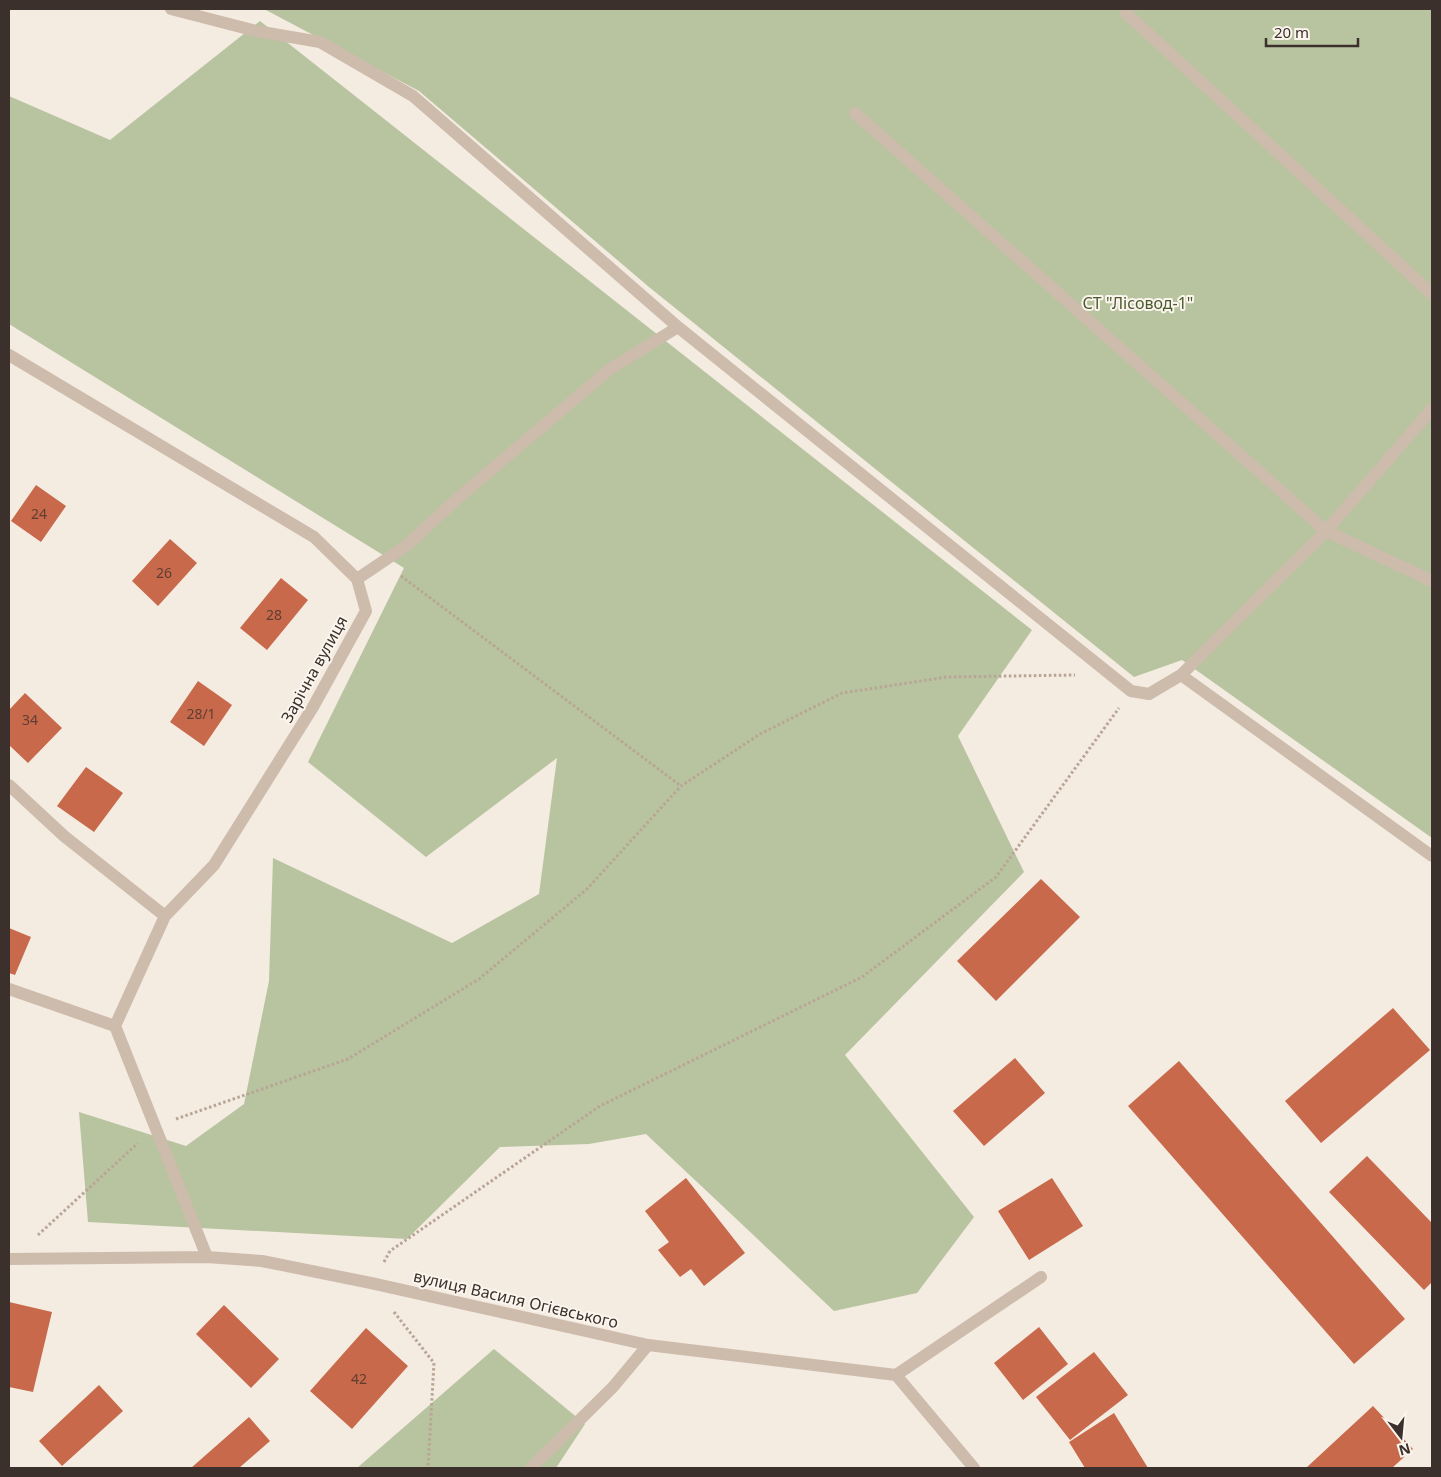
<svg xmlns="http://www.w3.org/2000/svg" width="1441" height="1477" font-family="'Noto Sans',sans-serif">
<rect width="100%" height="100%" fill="#f4ebe1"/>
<!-- green -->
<path fill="#b8c4a0" d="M264 9H1432V838L1182 660 1134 677 649 287 419 91Z
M260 21 1032 630 958 736 1024 872 845 1055 974 1217 917 1293 834 1311 646 1134 589 1144 500 1147 407 1239 88 1222 79 1112 186 1146 244 1104 269 981 273 858 452 943 539 894 557 758 426 857 308 762 404 568 9 324V96L110 140Z
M494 1349 585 1424 556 1468H357Z"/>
<!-- building -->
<path fill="#c8694b" d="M36 485 66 506 41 542 11 521Z
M170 539 197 563 158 606 132 581Z
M281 578 308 600 267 650 240 628Z
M198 681 232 705 204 746 170 722Z
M25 693 62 728 28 763 9 745V710Z
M86 767 123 793 94 832 57 806Z
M1041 879 1080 917 996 1001 957 961Z
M9 928 31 937 15 975 9 973Z
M1393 1008 1430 1050 1321 1143 1285 1101Z
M1015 1058 1045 1093 984 1146 953 1111Z
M1179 1061 1405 1319 1354 1364 1128 1106Z
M1367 1156 1432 1223V1282L1424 1290 1329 1192Z
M686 1178 745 1253 704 1286 691 1269 680 1277 658 1250 669 1242 645 1211Z
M1052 1178 1083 1226 1029 1260 998 1211Z
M9 1302 52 1312 33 1392 9 1387Z
M224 1305 279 1359 251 1388 196 1334Z
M1039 1327 1068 1364 1023 1400 994 1363Z
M366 1328 408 1366 352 1429 310 1391Z
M1094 1352 1128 1395 1070 1440 1036 1397Z
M99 1385 123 1411 62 1466 39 1441Z
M1373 1406 1413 1449 1392 1468H1306Z
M1114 1413 1148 1468H1085L1069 1442Z
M249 1417 270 1441 239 1468H191Z"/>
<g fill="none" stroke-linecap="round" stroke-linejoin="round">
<!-- path -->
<path stroke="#b9a596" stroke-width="3" stroke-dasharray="2.5 2.5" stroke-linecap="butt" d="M401 576 681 786
M176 1119 348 1059 479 979 587 889 681 786 760 734 842 693 947 677 1075 675
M38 1235 138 1143
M384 1262 390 1251 600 1106 862 977 996 877 1119 708
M394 1312 434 1363 428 1468"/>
<!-- lane -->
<path stroke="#cdbbac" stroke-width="12" d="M171 9 256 31 320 42 413 96 678 327 1131 691 1149 694 1181 675 1326 531 1432 409
M1126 13 1432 294
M855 113 1326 531 1432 581
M357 579 406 546 457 499 610 369 678 327
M1181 675 1432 856
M896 1375 1041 1277
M531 1468 613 1387 648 1345"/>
<!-- street -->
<path stroke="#cdbbac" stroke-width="12" d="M9 355 314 537 357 579 366 611 313 707 214 865 165 916 115 1026 207 1257
M9 785 64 836 165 916
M9 989 115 1026
M9 1259 207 1257 262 1261 371 1283 648 1345 896 1375 974 1468"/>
</g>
<g text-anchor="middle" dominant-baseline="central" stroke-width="4" stroke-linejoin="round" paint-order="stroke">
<!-- number labels -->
<g font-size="14" fill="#5e3e33">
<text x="39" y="513">24</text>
<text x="164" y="572">26</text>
<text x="274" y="614">28</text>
<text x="201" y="713">28/1</text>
<text x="30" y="719">34</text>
<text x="359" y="1378">42</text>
</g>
<!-- park labels -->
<g font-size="16" fill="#4a5a2e" stroke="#fbf5ee">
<text x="1138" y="303">СТ "Лісовод-1"</text>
</g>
<!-- street labels -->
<g font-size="16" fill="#3b302b" stroke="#fbf5ee">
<text transform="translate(314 669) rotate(-61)">Зарічна вулиця</text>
<text transform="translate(516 1299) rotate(13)">вулиця Василя Огієвського</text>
</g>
</g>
<!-- border -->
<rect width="1441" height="1477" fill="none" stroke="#3b302b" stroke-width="20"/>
<!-- north arrow -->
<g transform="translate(1401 1437) rotate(164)" stroke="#fbf5ee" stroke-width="4" paint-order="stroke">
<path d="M0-4L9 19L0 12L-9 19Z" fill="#3b302b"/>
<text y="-8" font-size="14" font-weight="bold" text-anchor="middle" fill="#3b302b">N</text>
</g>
<!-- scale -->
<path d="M1266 38v8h92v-8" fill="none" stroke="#3b302b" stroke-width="2.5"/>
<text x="1274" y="38" font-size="15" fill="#3b302b" stroke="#fbf5ee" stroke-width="4" paint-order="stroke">20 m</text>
</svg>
